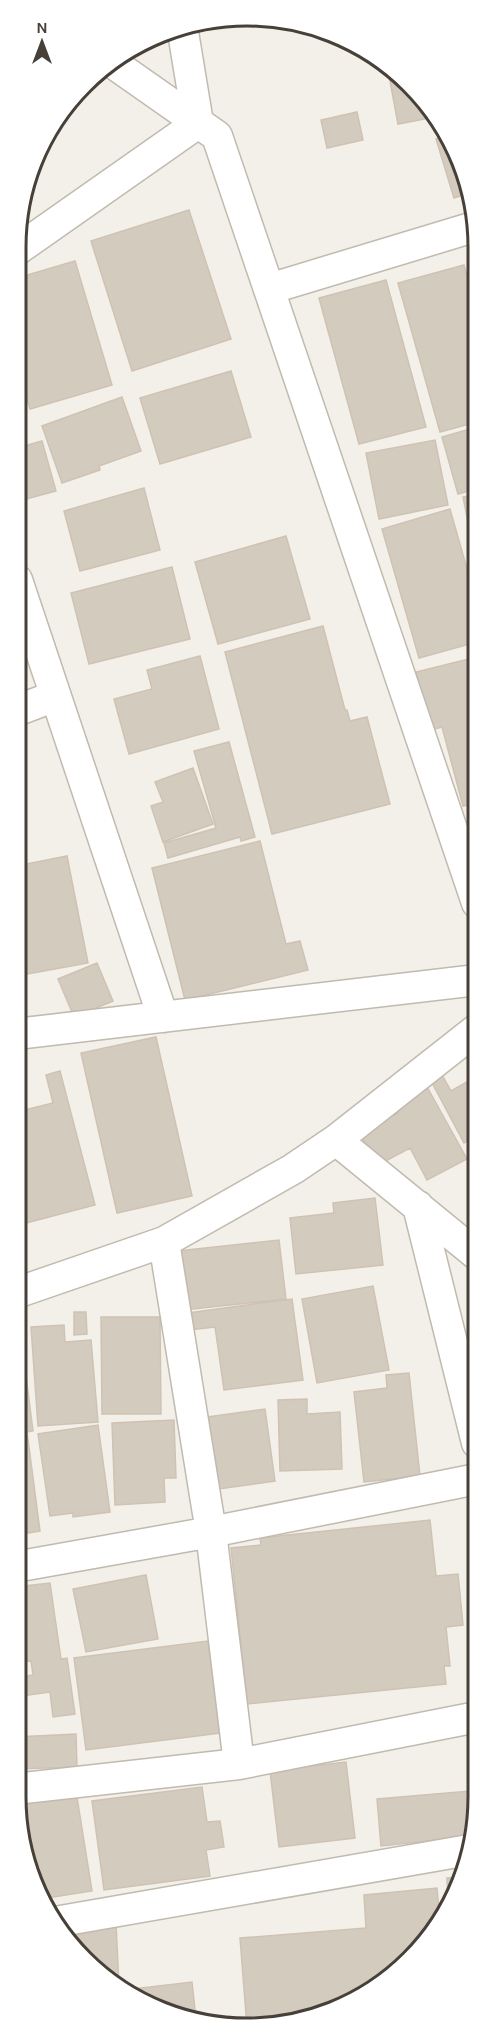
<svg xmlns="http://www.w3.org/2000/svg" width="494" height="2044" font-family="Karla,sans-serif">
<rect width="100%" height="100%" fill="#f3f0e9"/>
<!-- building -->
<path fill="#d4cbbf" stroke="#cfc2b3" stroke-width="1.5" d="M387 65 411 83 435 117 398 124Z
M357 112 363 140 327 148 321 120Z
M449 135 455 145 470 193 454 198 436 139Z
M189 210 231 339 132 371 91 241Z
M75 261 112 385 30 409 17 365V278Z
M464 265 477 313V422L440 432 398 283Z
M386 280 426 427 359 444 319 298Z
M231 371 251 437 160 464 140 398Z
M122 397 141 451 99 466 100 470 62 483 42 426Z
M477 427V489L458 494 442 437Z
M435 440 448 505 379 519 366 453Z
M42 441 56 491 26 499 17 466V448Z
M144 488 160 550 80 571 64 511Z
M477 494V568L463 497Z
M450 509 477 604V642L419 658 382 529Z
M286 536 310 619 218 644 195 562Z
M172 567 190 639 89 664 71 593Z
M323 626 345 710H347L350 721 367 717 390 804 272 834 225 652Z
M200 656 219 729 129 754 114 699 152 689 147 670Z
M477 657V803L463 806 442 727 431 730 416 672Z
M229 742 255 837 241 841 240 837 168 858 164 843 216 828 194 751Z
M193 768 213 824 163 842 151 806 163 802 155 782Z
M260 841 286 944 300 941 308 970 185 1000 152 868Z
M67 856 88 963 16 976V866Z
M97 963 113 1001 74 1017 58 979Z
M156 1037 192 1196 117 1213 81 1053Z
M60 1071 95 1205 26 1223 16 1181V1112L53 1103 46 1075Z
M440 1071 451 1091 472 1079 477 1088V1136L464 1143 429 1077Z
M426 1085 467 1159 427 1180 410 1148 378 1165 360 1134 398 1113 392 1103Z
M375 1198 383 1265 296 1274 290 1218 334 1213 333 1203Z
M279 1240 286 1299 184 1310 178 1251Z
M373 1286 389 1370 317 1383 302 1299Z
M292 1299 303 1380 224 1390 215 1327 190 1330 188 1313Z
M74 1312H86L87 1334 74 1335Z
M101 1317H160L161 1414H102Z
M64 1325 65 1342 91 1340 98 1422 38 1426 31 1327Z
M20 1329 33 1431 27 1432 40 1531 15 1535 16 1330Z
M409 1373 420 1476 364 1482 354 1392 387 1388 386 1375Z
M307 1399V1414L340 1412 342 1469 280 1471 278 1400Z
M265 1409 275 1481 219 1489 208 1417Z
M174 1420 176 1478H164L165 1502 115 1505 112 1423Z
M98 1425 110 1512 73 1517V1513L50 1516 38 1434Z
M430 1520 436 1576 458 1574 463 1625 446 1627 450 1666H444L446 1684 247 1704 231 1548 261 1545 260 1538Z
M146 1575 158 1639 86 1652 73 1589Z
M50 1583 61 1659 67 1658 75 1714 53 1717 50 1692 15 1697V1678L33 1675 31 1661 15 1663V1587Z
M208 1641 220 1733 86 1750 74 1658Z
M76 1734 77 1767 15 1769V1737Z
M346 1762 355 1838 279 1847 270 1771Z
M202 1787 207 1822 220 1821 224 1847 206 1850 210 1876 104 1890 92 1801Z
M76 1791 92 1891 41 1899 33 1885 16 1800Z
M470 1791 474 1836 381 1846 377 1799Z
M460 1877 452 1902H448L447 1878Z
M437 1888 440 1923 389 1981 307 2021 247 2027 240 1938 366 1928 364 1895Z
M116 1923 119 1986 73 1950 70 1945 69 1925Z
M192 1982 196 2019 144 2005 124 1990Z"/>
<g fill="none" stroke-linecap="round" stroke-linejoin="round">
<defs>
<path id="minor" d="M110 61 217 136 477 903
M17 250 198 123 182 26
M269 289 477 226
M17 580 163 1017
M16 711 55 696
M16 1034 477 980
M336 1140 477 1255
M418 1206 477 1443
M164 1242 211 1532 239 1764
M16 1293 164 1242 293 1169 336 1140 477 1029
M15 1567 211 1532 477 1479
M15 1789 239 1764 477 1717
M55 1922 469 1850"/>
</defs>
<!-- minor casing -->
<use href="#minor" stroke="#c1baaf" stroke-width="33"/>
<!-- minor -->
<use href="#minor" stroke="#fff" stroke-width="30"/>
</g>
<!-- crop -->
<path d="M0 0H494V2044H0ZM247 26H247A221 221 0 0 1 468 247V1797A221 221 0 0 1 247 2018H247A221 221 0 0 1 26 1797V247A221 221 0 0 1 247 26Z" fill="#fff" fill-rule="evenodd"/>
<path fill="none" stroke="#474038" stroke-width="3" d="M247 26H247A221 221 0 0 1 468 247V1797A221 221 0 0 1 247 2018H247A221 221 0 0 1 26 1797V247A221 221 0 0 1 247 26Z"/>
<!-- north arrow -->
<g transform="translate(42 42)" stroke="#ffffff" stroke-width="4.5" paint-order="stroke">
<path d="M0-4.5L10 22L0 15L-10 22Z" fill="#474038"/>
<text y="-9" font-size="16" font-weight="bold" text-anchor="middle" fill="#474038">N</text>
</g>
</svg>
